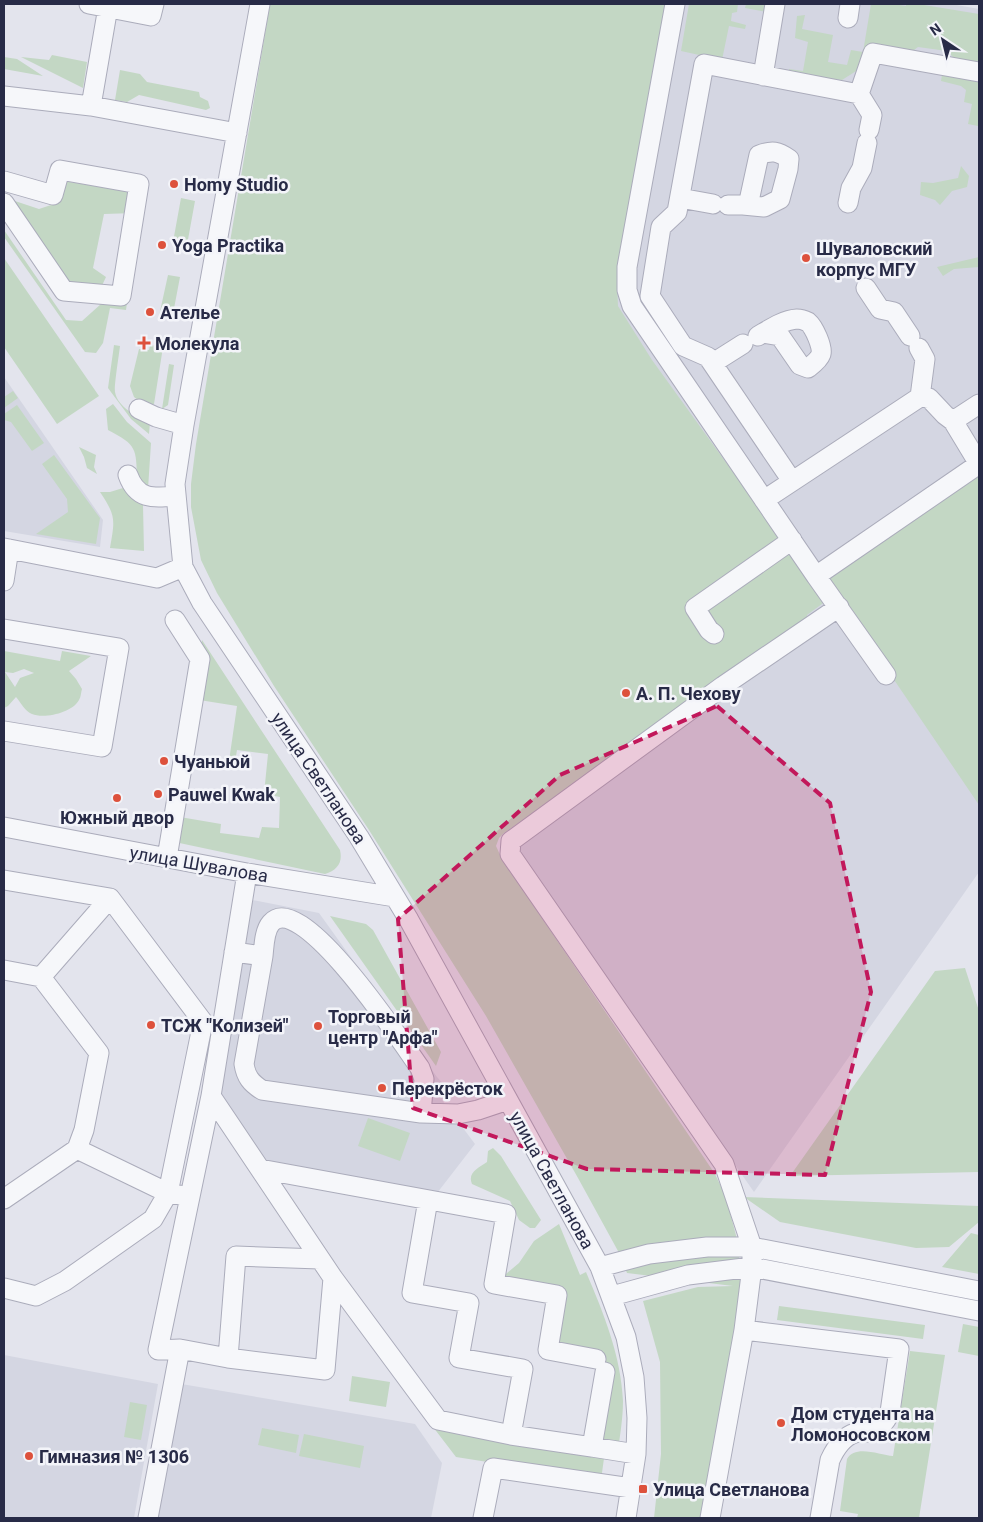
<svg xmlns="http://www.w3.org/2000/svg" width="983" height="1522" font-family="Roboto,sans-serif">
<rect width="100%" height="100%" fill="#e3e4ed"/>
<!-- built -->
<path fill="#d4d6e2" d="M381 4H951L979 9V872L754 1192 309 554Z
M4 377 103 520 100 547 4 531Z
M247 899 319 913 437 1077 446 1087 442 1100 475 1144 434 1197 263 1164 217 1093Z
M4 1355 158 1384 134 1518H4Z
M164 1381 415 1424 442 1463 431 1518H139Z"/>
<!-- green -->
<path fill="#c3d7c4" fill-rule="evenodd" d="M270 4H668L617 283 618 306 652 360 826 601 807 615V618L804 624 504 833 499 838 496 846 502 859 715 1174 726 1197 738 1243 741 1286 706 1518H654L661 1454 660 1362 643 1301 698 1287 733 1286 627 1273 618 1251 578 1178 486 1016 369 830 274 686 217 593 201 560 191 507V484L196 444Z
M689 4H738L737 12 732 13 731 21 746 25 745 29 729 26 722 60 681 51Z
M746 4H774L772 13 745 8Z
M871 4H893L906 6V4H918L979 14V65L958 62 947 51 918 47 910 53 864 66 842 80 789 73V69L803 71 808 42 795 38 797 16 805 15 802 29 833 35 828 62 847 65 851 50 863 52Z
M52 55 87 62 83 88 21 57 49 60Z
M4 57 17 59 43 76 4 69Z
M120 70 140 74 147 82 199 92 200 97 208 101 210 108 206 110 139 95 127 102 115 100Z
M942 75 979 82V125L978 126 968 124 972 104 964 102 966 90 961 86 941 81Z
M961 166 969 176 967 187 952 191 940 205 935 200 920 195 921 182 933 183 958 178Z
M57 180 138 193 135 213 104 214 93 268 106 277 98 294 64 291 9 199 39 209 51 205Z
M181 198 195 201 187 245 173 242Z
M4 230 66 320 82 321 111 295 129 289 126 310 110 308 103 343 96 353 85 352 4 237Z
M979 257V267L954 269 943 276 937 267Z
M4 258 99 396 57 424 4 347Z
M168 275 180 277 172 319 159 316Z
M114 345 120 346C119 355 114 386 115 392 118 408 137 416 150 422L149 434 131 419 108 388Z
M150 345 163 347 154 404H143L134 397 130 386 139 349 149 350Z
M169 364 174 365 168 405 162 409Z
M13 391 18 398 4 408V397Z
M113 404 127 422 151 443 148 489 137 480C136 448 137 445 108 430L106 409Z
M17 405 44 443 32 451 11 422 4 420V414Z
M79 447 96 455 94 467 97 474 87 468 84 457Z
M54 455 100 518 96 544 36 534 68 512 67 499 42 464Z
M979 472V805L825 578Z
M123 488 143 505 144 551 110 548C115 519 116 516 100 492H110Z
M202 640 340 850C343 863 337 870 325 874L170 841 174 816 221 824 220 833 259 838 262 827 279 828 280 797 264 794 268 754 237 750 235 762 229 761 237 706 193 699Z
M4 651 60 661 62 651 91 656 69 671 76 679 82 689C81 692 81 697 79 700 72 713 44 719 32 714 25 711 21 703 16 697L8 706 4 708ZM24 669 34 673 20 678 15 687 5 672 13 673Z
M330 916 366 924 373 930 441 1052 436 1066Z
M965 968 979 1011V1172L790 1176 935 971Z
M368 1118 410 1133 400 1161 358 1146Z
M493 1148 501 1156 541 1220 535 1228H530L519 1220 510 1201 472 1184C467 1172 479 1168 487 1162L488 1151Z
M744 1197 979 1206V1222L949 1247 916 1248 780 1222Z
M559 1224 580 1275 586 1272C604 1314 621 1356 623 1401 623 1418 620 1435 618 1451L592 1447 611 1373 596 1359 548 1350 557 1295 494 1284 519 1263 534 1241Z
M971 1233 979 1235V1274L942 1267Z
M779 1306 925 1325 923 1339 777 1320Z
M963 1324 979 1327V1356L958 1352Z
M910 1351 945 1355 919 1518H857L858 1514 840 1511 847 1459C855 1444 880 1455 893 1456Z
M352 1376 390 1382 386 1407 349 1401Z
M130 1402 147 1405 141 1440 124 1437Z
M430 1423 605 1451 601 1480 456 1457Z
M262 1428 299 1435 296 1453 258 1445Z
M304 1434 364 1446 360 1468 299 1456Z"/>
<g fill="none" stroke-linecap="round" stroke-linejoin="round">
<defs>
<path id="minor" d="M89 4 151 16 154 4
M260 4 184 425 175 484 183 567 202 603 359 837 409 920 600 1267 626 1337 634 1377 637 1418 636 1454 626 1518
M675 4 627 267V290L632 306 816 576 979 464
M848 18 850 4
M763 76 775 4
M4 96 91 106 237 133
M91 106 108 7
M869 130 872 115 859 94 873 53 979 72
M4 181 53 195 60 170 139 184 121 296 64 291 4 203
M680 198 713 204
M848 203 851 188 862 168 867 143
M728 205H743L749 201 759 155C772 150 778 151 789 159L788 169 780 199 764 207 743 205
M866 288 880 309 894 312 910 336
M758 336C770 329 783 320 797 319 800 319 806 321 808 322 814 327 823 347 821 354 819 360 812 365 808 368L800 365 780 336 763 333
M919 348 925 359 920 397
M713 363 743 344
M139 409 156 417 184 425
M953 421 979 404
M128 475C137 500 153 498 176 496
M792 481 708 357 683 346 650 296 661 227 677 212 704 64 859 94
M764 500 920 397 929 398 945 415 953 421 979 464
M4 548 157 578 183 567
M816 576 886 675
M4 581 9 549
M4 629 119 648 102 747 4 731
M714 634 709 630 695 608 792 540
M4 827 247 873 395 897
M167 858 200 659 175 620
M4 880 110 898 203 1022 168 1193 153 1219 65 1281 36 1296 4 1288
M234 952 263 956C264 947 264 931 271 923 301 888 405 1047 420 1068L424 1079 421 1113
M263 956 244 1064C246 1077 251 1083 262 1090L421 1113 458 1114 478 1110 508 1100
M4 970 41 977 99 1053 84 1130 77 1149 4 1199
M41 977 110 898
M211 1096 333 1278 438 1420 511 1435 592 1447
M77 1149 168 1193 180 1195
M260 1169 506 1214 494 1284 557 1295 548 1350 596 1359
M428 1200 412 1293 469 1303 459 1358 523 1369 511 1435
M320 1259 236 1256 228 1358 325 1370 333 1278
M600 1267 649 1254 707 1247H752L979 1291
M612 1296 688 1275 752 1267 979 1311
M744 1330 752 1267V1247L724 1164 510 854 511 841 723 686 839 607
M228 1358 180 1349 158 1350 211 1096 247 873
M605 1372 592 1447 636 1454
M148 1518 180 1349
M483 1518 493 1468 631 1488
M710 1518 744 1330 899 1349 890 1412C886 1422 878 1431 867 1432 863 1433 858 1432 855 1433 842 1437 835 1449 830 1460L820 1518"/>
</defs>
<!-- minor casing -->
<use href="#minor" stroke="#abacbb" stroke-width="21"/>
<!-- minor -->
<use href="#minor" stroke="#f6f7fa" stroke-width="19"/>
</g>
<!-- marked area -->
<path fill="#c2185b" fill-opacity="0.2" stroke="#c2185b" stroke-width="4" stroke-dasharray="10 6" stroke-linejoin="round" d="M717 706 830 803 871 992 825 1175 587 1169 413 1108 398 919 560 775Z"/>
<!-- markers -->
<g fill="#dd513c" stroke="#f3f4f9" stroke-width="2">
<circle cx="174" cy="184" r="5"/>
<circle cx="162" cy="245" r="5"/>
<circle cx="806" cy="258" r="5"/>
<circle cx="150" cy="312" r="5"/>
<path d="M141.5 335.5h5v5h5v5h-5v5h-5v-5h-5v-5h5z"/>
<circle cx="626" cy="693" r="5"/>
<circle cx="164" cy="761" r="5"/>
<circle cx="158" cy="794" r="5"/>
<circle cx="117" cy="798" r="5"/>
<circle cx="151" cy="1025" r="5"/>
<circle cx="318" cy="1026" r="5"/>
<circle cx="382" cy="1088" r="5"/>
<circle cx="781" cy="1423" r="5"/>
<circle cx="29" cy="1456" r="5"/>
<rect x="638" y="1484" width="10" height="10" rx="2.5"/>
</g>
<g text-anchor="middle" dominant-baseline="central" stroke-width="5" stroke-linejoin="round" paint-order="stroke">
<!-- poi labels -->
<g font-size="18" font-weight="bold" fill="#282b47" stroke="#f3f4f9" text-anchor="start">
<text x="184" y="184">Homy Studio</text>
<text x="172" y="245">Yoga Practika</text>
<text x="816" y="248">Шуваловский<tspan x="816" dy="21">корпус МГУ</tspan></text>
<text x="160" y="312">Ателье</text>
<text x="155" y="343">Молекула</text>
<text x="636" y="693">А. П. Чехову</text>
<text x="174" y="761">Чуаньюй</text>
<text x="168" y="794">Pauwel Kwak</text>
<text x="117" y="817" text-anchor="middle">Южный двор</text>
<text x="328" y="1016">Торговый<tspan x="328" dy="21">центр "Арфа"</tspan></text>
<text x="161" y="1025">ТСЖ "Колизей"</text>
<text x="392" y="1088">Перекрёсток</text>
<text x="791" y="1413">Дом студента на<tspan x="791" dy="21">Ломоносовском</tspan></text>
<text x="39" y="1456">Гимназия № 1306</text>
<text x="653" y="1489">Улица Светланова</text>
</g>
<!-- street labels -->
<g font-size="18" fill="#282b47" stroke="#f3f4f9">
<text transform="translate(319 778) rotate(56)">улица Светланова</text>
<text transform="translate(199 864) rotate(10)">улица Шувалова</text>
<text transform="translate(552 1180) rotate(61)">улица Светланова</text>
</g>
</g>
<!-- border -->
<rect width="983" height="1522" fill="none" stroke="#282b47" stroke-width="10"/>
<!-- north arrow -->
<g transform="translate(943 40) rotate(325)" stroke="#f3f4f9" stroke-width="4" paint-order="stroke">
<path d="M0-4L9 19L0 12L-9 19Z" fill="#282b47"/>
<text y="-8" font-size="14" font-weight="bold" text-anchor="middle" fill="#282b47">N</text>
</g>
</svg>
